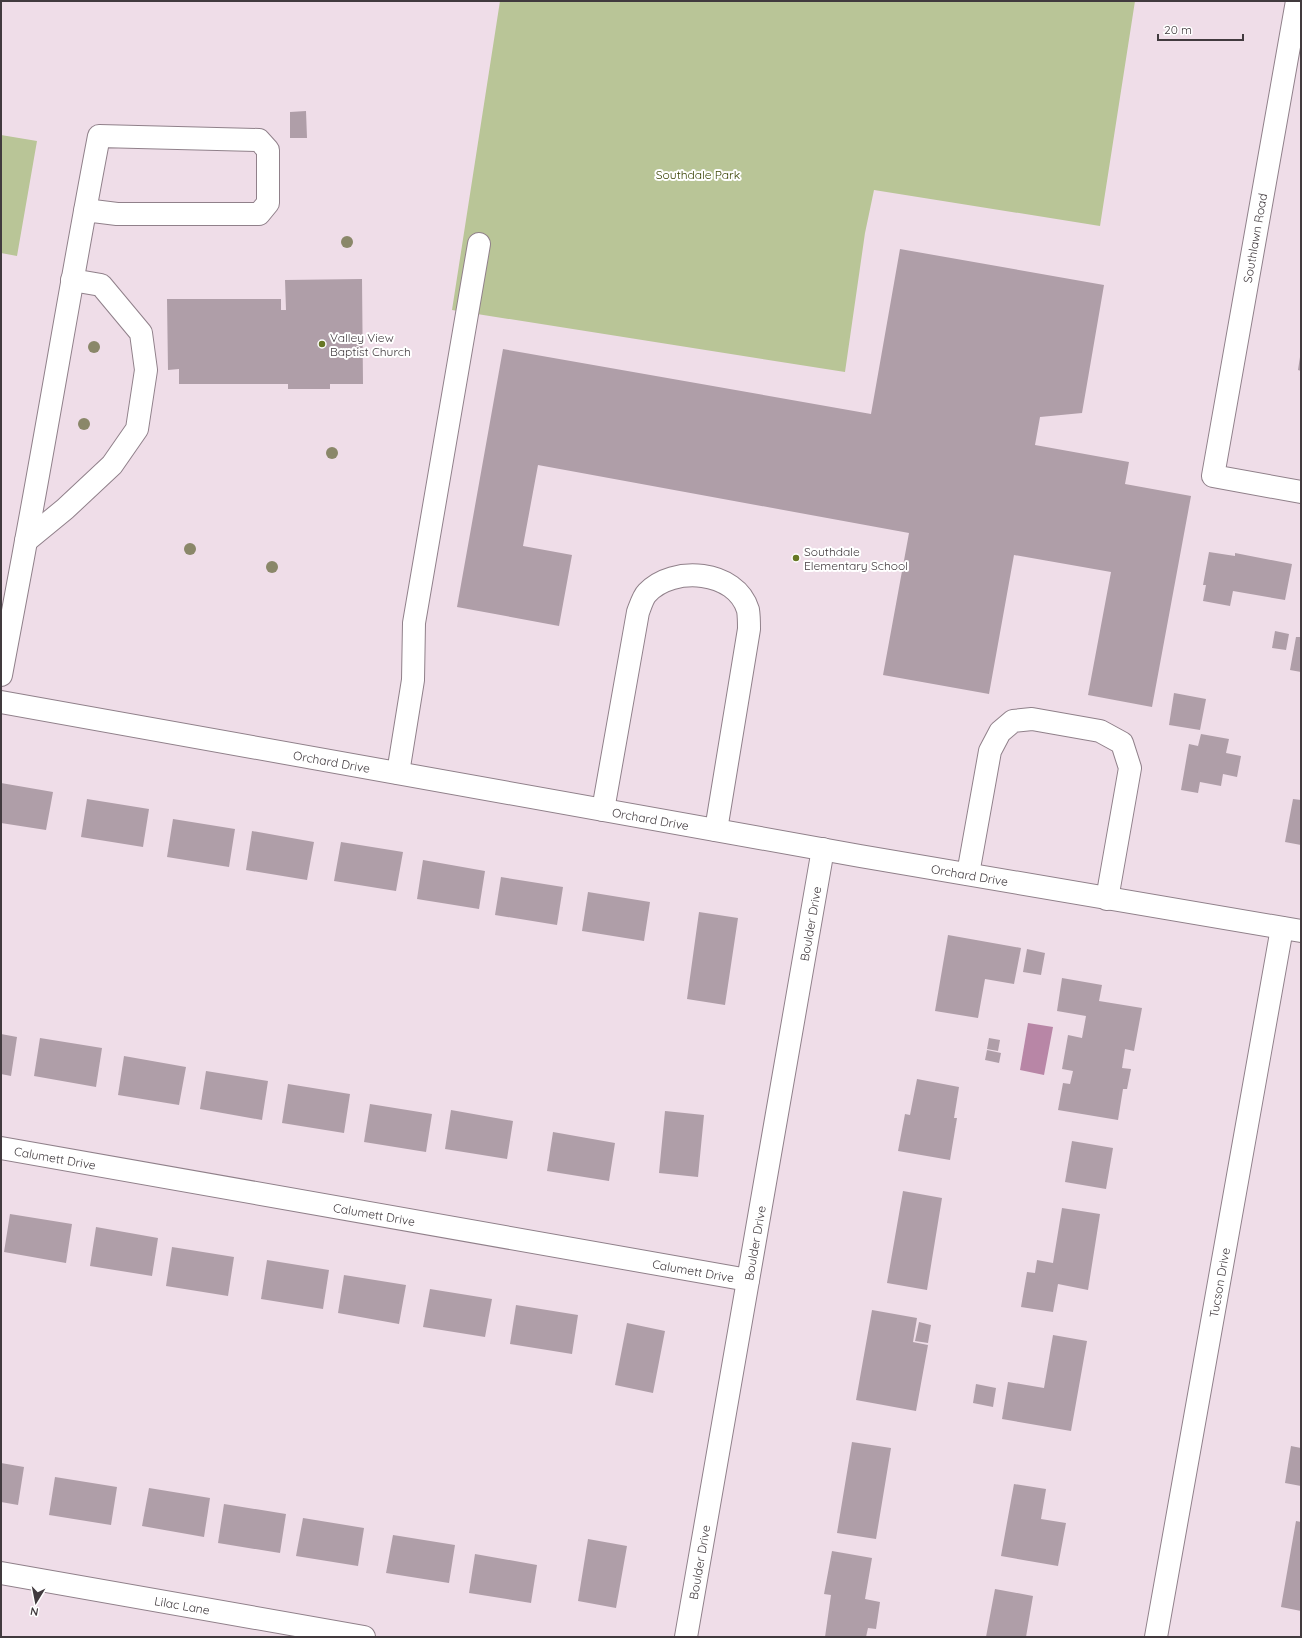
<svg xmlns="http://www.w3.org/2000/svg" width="1302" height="1638" font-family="Quicksand,sans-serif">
<rect width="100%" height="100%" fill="#efdde8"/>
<!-- green -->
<path fill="#b9c597" d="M500 1H1135L1100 226 874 190 865 233 845 372 452 310Z
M1 135 37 141 17 256 1 253Z"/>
<!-- water -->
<path fill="#b886a6" d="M1028 1023 1053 1027 1044 1075 1020 1070Z"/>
<!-- building -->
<path fill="#af9ea8" d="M306 111 307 138H290V112Z
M900 249 1104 285 1082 413 1040 417 1035 445 1129 462 1125 484 1191 496 1152 707 1088 695 1111 572 1014 555 989 694 883 675 909 533 538 465 523 546 572 555 559 626 457 607 503 349 871 414Z
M362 279 363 384H330V389H288V384H179V369L168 370 167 299H281V310H286L285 280Z
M1300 357H1301V371L1298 370Z
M1209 552 1235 556V553L1292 564 1285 600 1233 591 1230 606 1203 601 1206 585H1203Z
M1275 631 1289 634 1286 650 1272 648Z
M1296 637H1301V672L1290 670Z
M1174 693 1206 699 1200 730 1169 725Z
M1201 734 1229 739 1226 753 1241 756 1237 777 1223 774 1221 786 1200 782 1198 793 1181 790 1189 744 1198 746Z
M1 783 53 792 46 830 1 823Z
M87 799 149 809 143 847 81 837Z
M1293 799 1301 800V845L1285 842Z
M173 819 235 829 229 867 167 857Z
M252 831 314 842 307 880 246 870Z
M341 842 403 852 396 891 334 881Z
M423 860 485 871 479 909 417 899Z
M501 877 563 887 557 925 495 915Z
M588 892 650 902 644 941 582 931Z
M699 912 738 918 725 1005 687 999Z
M948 935 1021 948 1014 984 985 979 978 1018 935 1011Z
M1027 949 1045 953 1041 975 1023 972Z
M1062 978 1102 985 1099 1001 1142 1008 1134 1051 1125 1049 1122 1068 1131 1069 1127 1089H1123L1118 1120 1058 1110 1063 1083 1070 1084 1073 1071 1062 1069 1068 1035 1082 1038 1086 1016 1057 1011Z
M1 1034 17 1037 11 1076 1 1074Z
M40 1038 102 1048 96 1087 34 1076Z
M989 1038 1000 1040 998 1051 987 1049Z
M987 1050 1001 1053 999 1063 985 1060Z
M124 1056 186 1067 179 1105 118 1095Z
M206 1071 268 1081 262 1120 200 1109Z
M917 1079 959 1087 954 1118H957L950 1160 898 1151 905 1114 910 1115Z
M288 1084 350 1094 344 1133 282 1123Z
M370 1104 432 1114 426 1152 364 1142Z
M451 1110 513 1121 507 1159 445 1149Z
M665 1111 704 1115 698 1177 659 1173Z
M553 1132 615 1143 609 1181 547 1171Z
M1072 1141 1113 1148 1106 1189 1065 1182Z
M903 1191 942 1198 927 1290 887 1283Z
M1062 1208 1100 1214 1088 1290 1058 1284 1053 1312 1021 1307 1027 1272 1035 1273 1037 1260 1053 1263Z
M10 1214 72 1224 66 1263 4 1252Z
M96 1227 158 1238 152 1276 90 1266Z
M172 1247 234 1257 228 1296 166 1286Z
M267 1260 329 1270 323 1309 261 1299Z
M344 1275 406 1285 399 1324 338 1313Z
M430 1289 492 1299 485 1337 423 1327Z
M516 1305 578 1315 572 1354 510 1344Z
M872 1310 917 1318 913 1342 928 1345 916 1411 856 1400Z
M919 1322 931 1325 928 1343 915 1341Z
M627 1323 665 1331 653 1393 615 1385Z
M1053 1335 1087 1341 1071 1431 1002 1419 1008 1382 1044 1388Z
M976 1384 996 1388 993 1407 973 1403Z
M852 1442 891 1448 876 1539 837 1533Z
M1291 1446 1301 1448V1486L1285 1483Z
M1 1463 24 1467 18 1505 1 1502Z
M55 1477 117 1487 111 1525 49 1515Z
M1014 1484 1046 1489 1041 1519 1066 1523 1058 1566 1001 1556Z
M149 1488 210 1498 204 1537 142 1526Z
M224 1504 286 1514 280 1553 218 1543Z
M303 1518 364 1528 358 1566 296 1556Z
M1296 1521 1301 1522V1611L1281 1607Z
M393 1535 455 1545 449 1583 386 1573Z
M588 1539 627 1546 616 1608 578 1601Z
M832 1551 872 1558 865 1599 880 1602 876 1629 868 1628 866 1637H825L831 1595 824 1594Z
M475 1554 537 1565 531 1603 469 1593Z
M995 1589 1033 1596 1026 1637H986Z"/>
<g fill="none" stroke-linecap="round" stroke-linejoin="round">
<defs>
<g id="minor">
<path d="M1297 1 1213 476 1301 492"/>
<path d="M26 541 65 509 112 465 137 429 146 370 141 333 101 285 72 280"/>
<path d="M1 675C9 631 18 586 26 541 51 407 73 271 99 136L259 140 268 150V203L259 214H117L85 210"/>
<path id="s1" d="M1 702 860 856 1301 931"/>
<path d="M398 773 413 680 414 623 479 244"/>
<path d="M603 810 638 612C640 607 643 597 647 593 673 565 736 570 748 610 749 616 749 623 749 629L716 830"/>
<path d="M968 874 990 751 1000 732 1013 721 1032 719 1100 731 1122 743 1130 768 1107 899"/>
<path id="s2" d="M1 1148 748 1280"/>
<path id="s3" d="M1 1573 364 1637"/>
<path id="s4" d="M686 1637 823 849"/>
<path id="s5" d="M1156 1637 1282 928"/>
</g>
</defs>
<!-- minor casing -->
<use href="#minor" stroke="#90808a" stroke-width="24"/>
<!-- minor -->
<use href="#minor" stroke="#fff" stroke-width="22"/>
</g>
<!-- trees -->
<g fill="#8a8769">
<circle cx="347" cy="242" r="6"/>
<circle cx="94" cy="347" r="6"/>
<circle cx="84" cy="424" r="6"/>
<circle cx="332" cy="453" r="6"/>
<circle cx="190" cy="549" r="6"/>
<circle cx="272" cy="567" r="6"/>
</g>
<!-- markers -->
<g fill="#677725" stroke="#fff" stroke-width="1.5">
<circle cx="322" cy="344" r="4"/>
<circle cx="796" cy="558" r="4"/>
</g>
<g text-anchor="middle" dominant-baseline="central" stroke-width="4" stroke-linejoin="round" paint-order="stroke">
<!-- park labels -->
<g font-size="12" fill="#374101" stroke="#fff">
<text x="698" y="174">Southdale Park</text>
</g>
<!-- street labels -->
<g font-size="12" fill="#413a3e" stroke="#fff">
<text transform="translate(1255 238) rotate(-80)">Southlawn Road</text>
<text stroke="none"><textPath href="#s1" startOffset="336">Orchard Drive</textPath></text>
<text stroke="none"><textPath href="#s1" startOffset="660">Orchard Drive</textPath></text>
<text stroke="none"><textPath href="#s1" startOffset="984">Orchard Drive</textPath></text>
<text stroke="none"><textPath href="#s4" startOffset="724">Boulder Drive</textPath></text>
<text stroke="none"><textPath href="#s2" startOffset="55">Calumett Drive</textPath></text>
<text stroke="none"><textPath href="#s2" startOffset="379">Calumett Drive</textPath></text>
<text stroke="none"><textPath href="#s4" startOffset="400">Boulder Drive</textPath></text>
<text stroke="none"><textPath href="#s2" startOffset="703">Calumett Drive</textPath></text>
<text stroke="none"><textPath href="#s5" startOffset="360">Tucson Drive</textPath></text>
<text stroke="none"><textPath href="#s4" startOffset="76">Boulder Drive</textPath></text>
<text stroke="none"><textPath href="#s3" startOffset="184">Lilac Lane</textPath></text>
</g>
<!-- poi labels -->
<g font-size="12" fill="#413a3e" stroke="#fff" text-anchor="start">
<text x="330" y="337">Valley View<tspan x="330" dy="14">Baptist Church</tspan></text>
<text x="804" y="551">Southdale<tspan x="804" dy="14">Elementary School</tspan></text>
</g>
</g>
<!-- border -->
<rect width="1302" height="1638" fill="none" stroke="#413a3e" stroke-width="4"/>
<!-- north arrow -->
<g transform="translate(36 1602) rotate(190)" stroke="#ffffff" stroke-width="3" paint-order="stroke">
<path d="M0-3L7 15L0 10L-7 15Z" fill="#413a3e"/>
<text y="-6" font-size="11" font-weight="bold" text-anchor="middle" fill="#413a3e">N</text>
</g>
<!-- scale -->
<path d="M1158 34v6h85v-6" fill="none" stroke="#413a3e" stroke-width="2"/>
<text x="1164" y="34" font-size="12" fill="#413a3e" stroke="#ffffff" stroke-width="3" paint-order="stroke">20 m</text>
</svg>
